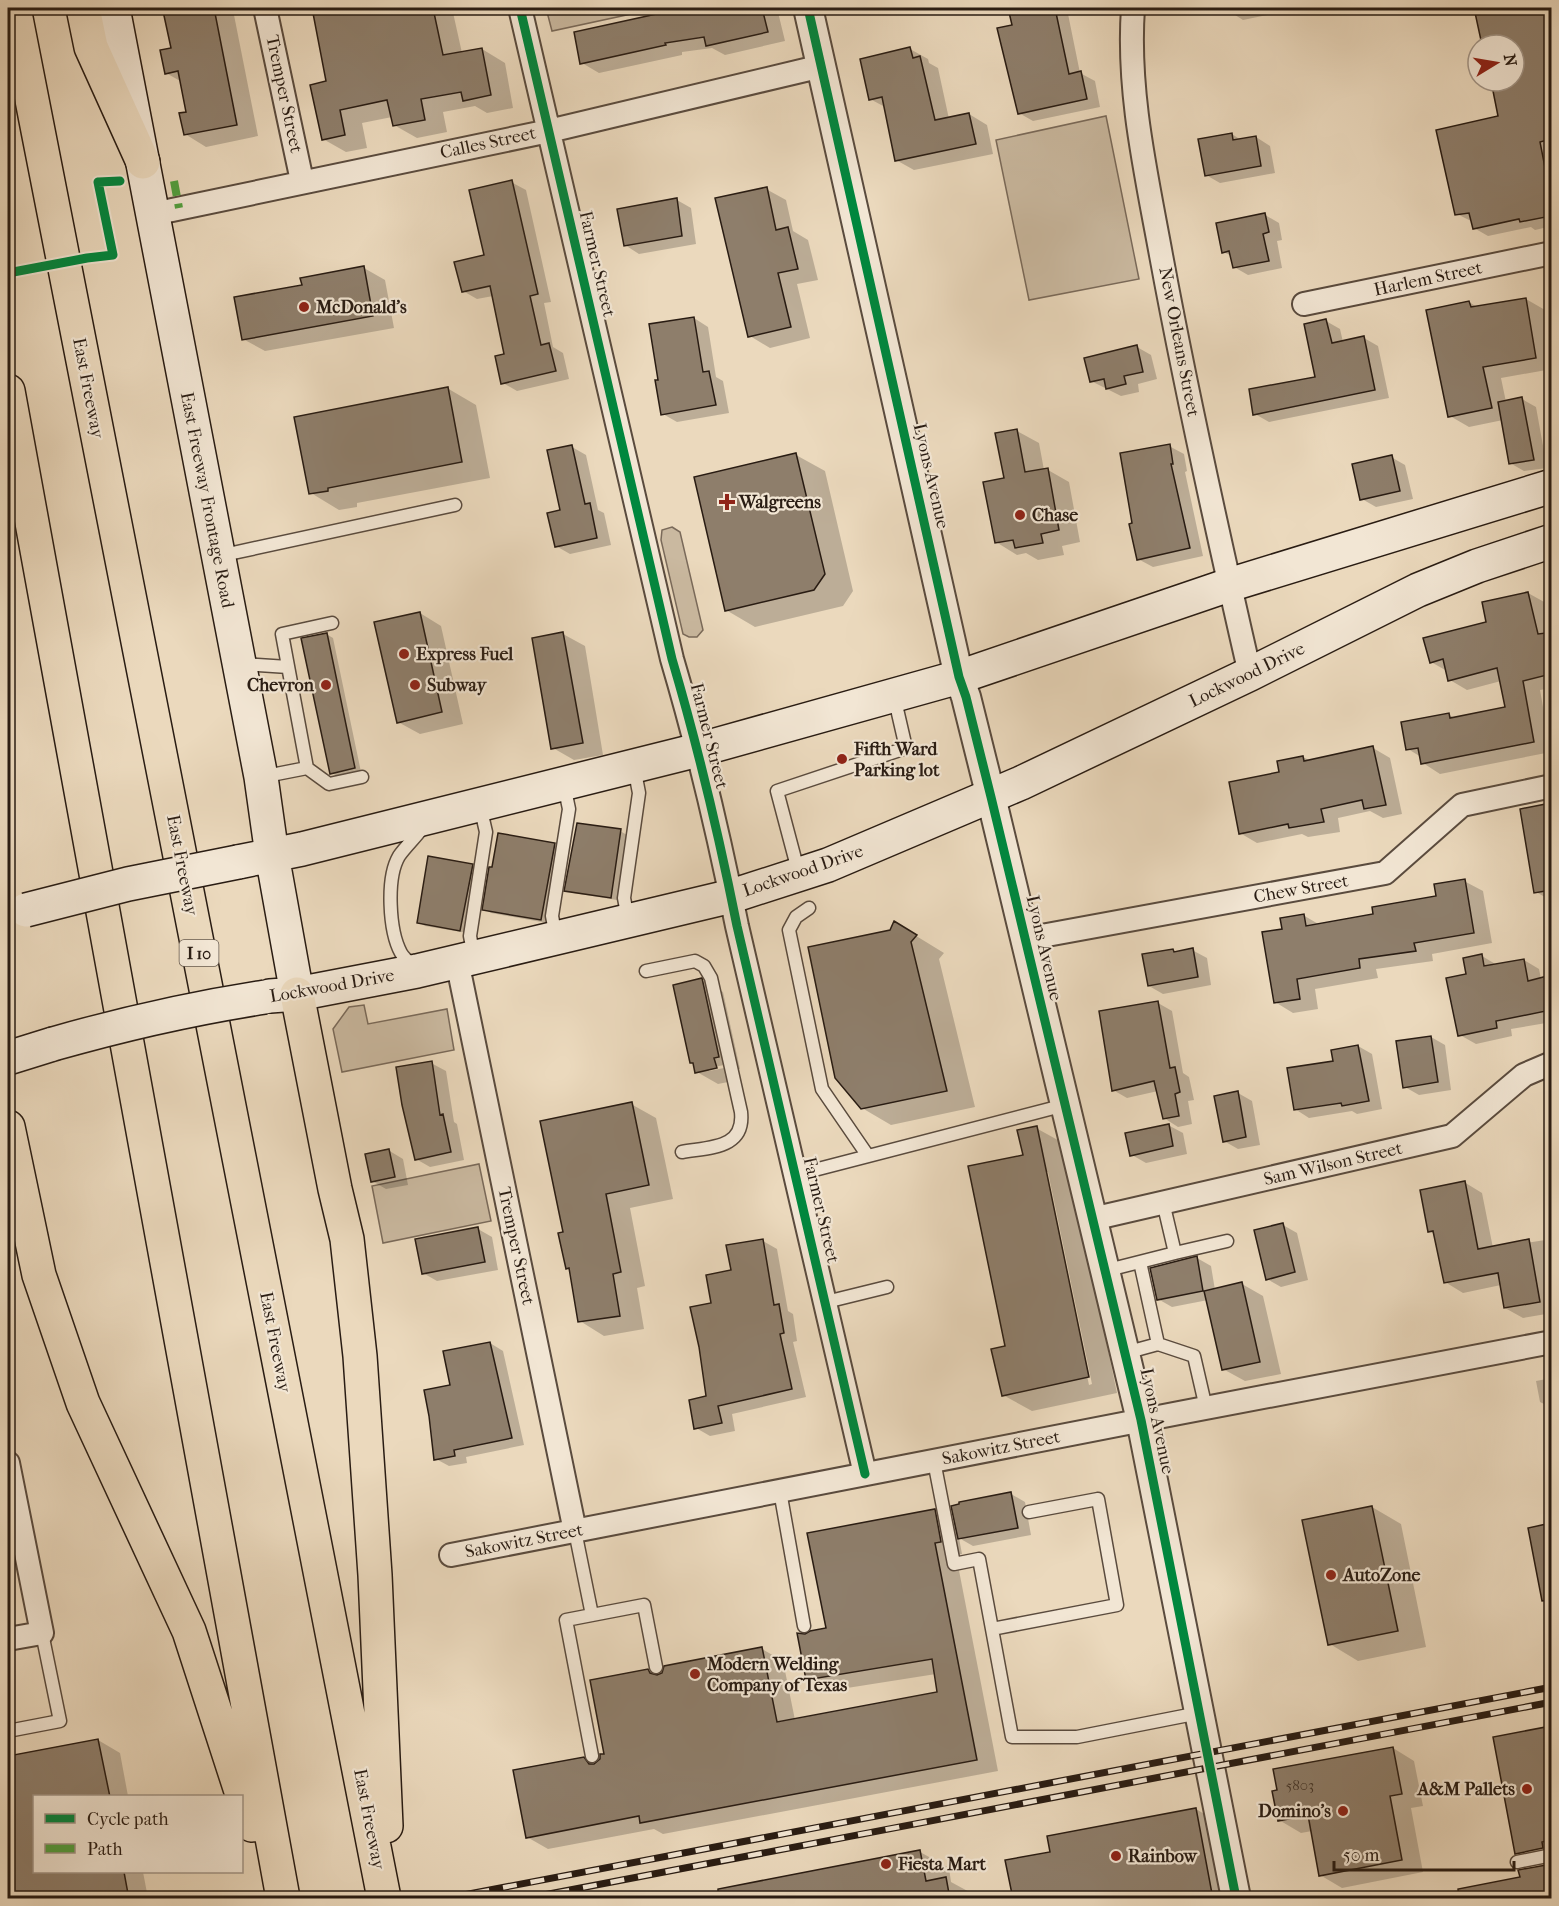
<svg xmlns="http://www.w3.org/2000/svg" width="1559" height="1906" font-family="'IM FELL French Canon',serif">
<rect width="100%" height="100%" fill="#ebd9bd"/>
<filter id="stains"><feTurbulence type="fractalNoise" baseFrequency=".00333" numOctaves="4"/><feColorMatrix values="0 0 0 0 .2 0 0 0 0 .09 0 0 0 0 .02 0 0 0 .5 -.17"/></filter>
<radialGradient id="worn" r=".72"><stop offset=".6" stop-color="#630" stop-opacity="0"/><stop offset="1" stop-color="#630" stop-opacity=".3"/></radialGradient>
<!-- green -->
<path fill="#cab9a0" stroke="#7a6a5a" stroke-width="1.5" d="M546 8H659L552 31Z
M1106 116 1139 279 1029 300 996 140Z
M672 527 680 532 703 630 697 637H689L683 634 661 540 662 530Z
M364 1005 368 1024 447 1009 454 1050 342 1072 333 1029 349 1007Z
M479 1164 491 1221 383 1243 372 1186Z"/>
<!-- shadow -->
<path fill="#0003" fill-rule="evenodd" d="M189 8H220L234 15 258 136 206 147 185 134 188 113 182 82 166 73 172 49 165 12Z
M307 8H452L462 53 482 49 505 63 513 108 487 113 475 106 443 112 447 132 417 138 394 125 392 117 362 123 367 148 346 152 323 139 327 82 315 16 308 12Z
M712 8H777L785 41 725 55 712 48 682 52V55L599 73 582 63 684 10 689 13Z
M1009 8H1089L1090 10 1068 14 1080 73 1095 81 1100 107 1033 121 1019 113 1014 26Z
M1224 8H1302L1243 20Z
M1476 8H1524V10L1552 8V226L1535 230 1531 227 1488 236 1474 228 1473 222 1457 214 1501 116 1493 81H1514V45H1484Z
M910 49 928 59 929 63 938 68 949 119 969 114 987 125 993 154 914 170 896 160 885 107 870 99Z
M1232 134 1241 140 1256 137 1270 146 1275 173 1220 183 1206 175Z
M511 182 526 190 551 302 544 303 553 347 563 353 569 379 517 391 503 383 505 355 493 296 477 299 463 291 486 256Z
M766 189 786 200 793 231 808 240 818 280 797 284 810 338 770 348 750 336Z
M677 200 691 208 696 244 639 254 625 245Z
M1265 215 1279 223 1282 240 1277 241 1282 268 1248 275 1234 267 1232 256 1223 252Z
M364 268 385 280 394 328 265 351 243 339 304 286Z
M1526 299 1545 310 1552 350V369L1501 378 1506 402 1522 399 1536 407 1547 468 1524 471 1510 463 1503 420 1469 427 1450 416 1469 302 1477 307Z
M694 318 708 327 716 377 723 381 729 413 677 422 663 414 659 381Z
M1326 321 1340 329 1343 342 1364 338 1378 346 1389 398 1269 422 1255 414 1317 378Z
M1137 347 1151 355 1157 379 1138 384 1139 392 1121 396 1091 381Z
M447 388 476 405 490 478 357 503V507L339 510 311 493Z
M1017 431 1039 443 1044 470H1048L1069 482 1080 542 1062 546 1064 555 1038 560 1026 553 1017 555 996 542 1006 479Z
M1169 446 1184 454 1187 471 1185 472 1203 556 1153 567 1138 559 1134 524Z
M572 447 586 455 598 510 604 513 611 545 570 554 556 546Z
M796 455 825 471 853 591 843 606 755 627 726 610Z
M1391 457 1405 465 1413 499 1376 507 1362 499Z
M1528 593 1546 603 1552 630V688L1540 690 1551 752 1440 774 1423 763 1421 757 1408 749 1449 715 1455 718 1507 708 1501 681 1467 690 1450 680 1447 671 1431 662Z
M420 613 441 626 463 724 420 734 398 722Z
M326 634 333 638 361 772 338 776 331 773Z
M563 634 585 646 603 755 574 760 553 748Z
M1373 748 1390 758 1402 814 1383 818 1370 811 1338 818 1340 832 1308 837 1302 834 1257 843 1240 833 1281 773 1303 757 1311 761Z
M1552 805V901L1536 892 1522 810Z
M620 831 627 835 617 900 573 893 566 890Z
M555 845 561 849 547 923 491 913 484 909Z
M472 865 479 869 467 933 425 926 418 922Z
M1464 881 1483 891 1492 943 1432 954 1433 961 1376 969 1378 978 1315 989 1318 1009 1293 1013 1275 1002 1284 930 1303 915 1320 925 1375 916 1438 897Z
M895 923 944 953 939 959 975 1107 891 1125 862 1108 891 931Z
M1173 950 1177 953 1192 950 1207 958 1211 985 1163 994 1149 986Z
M1482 956 1497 965 1524 960 1539 969 1541 979 1552 977V1022L1511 1029 1512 1036 1476 1044 1460 1035 1468 975Z
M701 980 723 992 740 1069 735 1070 738 1080 718 1084 697 1072 695 1065 691 1062ZM724 1065V1068L709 1071V1068Z
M1158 1003 1172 1011 1183 1073 1189 1077 1194 1100 1188 1101 1192 1124 1178 1127 1164 1118 1158 1091 1127 1098 1113 1090Z
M1431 1037 1445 1045 1451 1090 1419 1095 1405 1087Z
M1358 1046 1372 1054 1382 1109 1357 1114 1352 1111 1309 1118 1295 1109 1335 1062Z
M431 1063 446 1071 454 1122 457 1124 464 1160 430 1167 416 1159Z
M1238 1093 1252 1101 1260 1145 1238 1149 1224 1141Z
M631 1104 656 1118 673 1199 630 1208 645 1286 637 1288 644 1329 604 1336 580 1321 571 1270 567 1268 565 1233Z
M1168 1125 1183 1133 1187 1154 1146 1163 1132 1155Z
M1036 1128 1065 1144 1117 1393 1032 1411 1003 1395 1024 1156ZM1045 1172H1048L1092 1384 1089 1385Z
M388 1150 403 1159 408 1185 386 1189 372 1181Z
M1464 1182 1482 1193 1493 1248 1552 1239V1313L1523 1318 1505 1308 1501 1285 1463 1293 1445 1282 1436 1235 1429 1231Z
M1283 1225 1297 1233 1308 1280 1281 1287 1267 1279Z
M478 1229 492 1237 498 1270 437 1281 423 1273Z
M763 1241 777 1249 788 1311 793 1314 797 1341 793 1342 806 1397 732 1414 735 1431 710 1436 696 1428 708 1398 713 1304 733 1272Z
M1197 1258 1211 1266 1215 1290 1242 1284 1263 1296 1281 1374 1245 1381 1223 1369 1208 1300 1172 1307 1158 1299Z
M490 1343 503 1351 524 1445 466 1457 467 1463 449 1466 436 1459 452 1386Z
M1552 1378V1408L1540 1402 1536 1381Z
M1011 1494 1025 1502 1031 1535 973 1546 959 1538 962 1554 956 1555 998 1771 663 1834 654 1829 548 1849 527 1837 584 1759 595 1765 606 1755 648 1670 658 1676 762 1649 783 1661 795 1720 939 1693 936 1674 828 1691 807 1679 805 1636 828 1630 935 1510 956 1523Z
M1372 1507 1401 1524 1426 1647 1358 1661 1330 1644Z
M1552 1525V1616L1546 1613 1530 1529Z
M1552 1728V1863L1543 1864 1552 1869V1898H1417L1522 1878 1541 1867 1517 1853 1494 1739Z
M98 1740 120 1753 128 1796H34V1872H143L148 1898H8V1758Z
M1393 1748 1414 1761 1423 1806 1411 1808 1423 1872 1342 1888 1320 1875 1312 1831 1301 1833 1279 1820Z
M1196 1809 1224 1826 1238 1898H1014L1051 1853Z
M920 1852 949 1868 951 1882 975 1895V1898H737Z"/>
<!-- building -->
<path fill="#8e7e6b" stroke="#291c13" stroke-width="1.5" d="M181 8H214L237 125 184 135 179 113 186 112 178 71 165 74 160 50 171 48 163 11Z
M312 8H433L443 55 482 48 491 95 463 101 461 92 421 99 425 120 393 126 387 100 340 110 345 135 322 140 310 85 326 81Z
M684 8 685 12 705 8H762L768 32 706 46 704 37 665 43 666 45 580 64 574 32Z
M1008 8H1055L1069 74 1081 71 1087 99 1018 114 997 28 1012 25Z
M1474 8H1551V139L1540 142 1551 198V216L1520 222 1519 219 1473 229 1469 213 1455 215 1436 130 1498 116 1491 81H1514V45H1482Z
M910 47 913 58 920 56 935 120 969 113 976 144 895 161 882 97 869 100 860 59Z
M1232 133 1233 140 1256 136 1261 166 1205 176 1198 139Z
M512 180 538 294 530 296 541 345 549 343 556 371 501 384 495 356 504 354 490 286 462 292 454 262 484 255 469 190Z
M767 187 776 230 788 227 798 269 778 273 791 327 748 337 715 198Z
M677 198 682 236 624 246 617 209Z
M1265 213 1269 232 1263 234 1269 261 1233 268 1229 251 1222 253 1216 223Z
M364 266 373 316 242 340 234 297 302 285 300 278Z
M1526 298 1536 358 1483 367 1492 408 1448 417 1426 310 1469 301 1471 307Z
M694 317 703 372 709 371 716 405 661 415 655 380H658L649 324Z
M1326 319 1332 343 1364 336 1375 390 1253 415 1249 389 1315 377 1304 324Z
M1137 345 1143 372 1124 376 1126 384 1106 389 1104 379 1090 382 1084 358Z
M448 387 462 462 328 488V491L309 494 294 417Z
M1522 397 1534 460 1509 464 1498 402Z
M1017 429 1025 472 1048 468 1059 530 1041 534 1043 543 1015 548 1013 540 995 543 983 482 1004 478 995 433Z
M1170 444 1173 464H1171L1190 548 1137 560 1129 524 1132 523 1120 453Z
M572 445 585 504 590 503 597 538 555 547 547 513 560 510 547 450Z
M796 453 825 574 814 590 725 611 694 477Z
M1392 455 1400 491 1360 500 1352 464Z
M1528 592 1538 634 1546 633 1551 658V674L1523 681 1534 742 1421 764 1418 748 1406 750 1401 722 1449 713 1450 718 1505 707 1497 668 1448 681 1443 659 1430 663 1423 638 1486 622 1482 602Z
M420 612 442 712 397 723 374 622Z
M563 632 583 743 551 749 532 638Z
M327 633 355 768 330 774 301 638Z
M1373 746 1386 805 1364 809 1362 800 1321 809 1324 822 1289 828 1288 824 1239 834 1229 782 1279 772 1277 761 1303 756 1304 761Z
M1551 803V890L1534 893 1520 809Z
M577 823 621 829 611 898 564 891Z
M498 833 555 843 541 920 482 910 489 867H492Z
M428 856 473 864 460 931 417 923Z
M1465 879 1474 933 1414 943 1416 951 1359 959 1360 968 1297 979 1300 999 1274 1003 1262 932 1282 929 1280 918 1304 914 1306 926 1373 914 1372 907 1436 896 1434 884Z
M894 921 917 935 911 942 947 1091 861 1109 835 1078 808 947 890 930Z
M1193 948 1198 977 1148 986 1142 954 1173 949 1174 952Z
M1482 954 1484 966 1524 959 1528 981 1551 975V1010L1496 1021 1497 1028 1458 1036 1446 978 1466 974 1463 958Z
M702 978 719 1057 714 1058 717 1068 695 1073 693 1063H690L673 985Z
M1158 1001 1170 1068 1175 1067 1180 1092 1175 1094 1179 1116 1163 1119 1154 1081 1112 1091 1099 1011Z
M1431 1036 1438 1082 1403 1088 1396 1041Z
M1358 1045 1369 1101 1342 1106 1341 1103 1294 1110 1287 1068 1333 1061 1331 1050Z
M432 1061 440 1115 443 1114 451 1152 415 1160 402 1105 396 1067Z
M1238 1091 1246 1137 1223 1142 1214 1096Z
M632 1102 649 1185 606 1194 621 1272 613 1274 620 1316 578 1322 569 1268 566 1269 558 1233 563 1232 540 1121Z
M1169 1124 1173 1146 1130 1156 1125 1133Z
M1037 1126 1089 1377 1002 1396 991 1349 1005 1346 968 1166 1023 1155 1017 1130Z
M389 1149 395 1177 371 1182 365 1154Z
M1465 1181 1478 1249 1529 1239 1540 1302 1504 1308 1498 1273 1444 1283 1433 1231 1428 1232 1420 1190Z
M1283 1223 1295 1272 1266 1280 1254 1230Z
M478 1227 485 1262 422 1274 415 1239Z
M763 1239 774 1305 779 1304 784 1333 780 1334 792 1389 718 1406 722 1423 694 1429 689 1400 706 1396 699 1347 690 1307 711 1303 706 1275 731 1270 726 1245Z
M1197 1256 1203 1291 1157 1300 1150 1268Z
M1242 1282 1260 1362 1222 1370 1204 1291Z
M490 1342 512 1438 454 1450 455 1456 434 1460 429 1416 424 1390 450 1385 443 1351Z
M1011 1492 1018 1528 958 1539 951 1506 959 1504V1502Z
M1372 1506 1398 1631 1328 1645 1302 1520Z
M935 1509 941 1542 935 1543 977 1760 640 1823 639 1816 526 1838 513 1770 584 1757 589 1764H594L600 1759V1754H604L590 1680 648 1669 650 1673 657 1675 662 1673 664 1666 762 1647 777 1722 937 1692 932 1659 806 1680 797 1633 805 1634 810 1631 826 1628 807 1533Z
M1551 1523V1600L1542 1601 1528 1528Z
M1551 1726V1840L1542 1842 1543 1848 1515 1854 1493 1737Z
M98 1739 110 1797H34V1872H124L129 1899H8V1756Z
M1393 1747 1402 1794 1390 1796 1402 1860 1319 1876 1308 1815 1278 1821 1272 1791 1277 1790 1273 1769Z
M1196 1808 1213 1899H1013L1005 1860 1050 1852 1047 1836Z
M920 1850 926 1881 946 1877 950 1899H718V1889Z
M1546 1865 1551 1899H1459L1458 1889 1520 1877 1518 1870Z"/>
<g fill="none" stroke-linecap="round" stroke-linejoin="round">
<defs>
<path id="service" d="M219 556 455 505
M332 623 282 634 307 768 329 784 362 777
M241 664 288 667
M261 777 307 768
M799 874 777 791 906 748 894 696
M809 908 796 917 789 930 822 1089 868 1156
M628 919 624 898 639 793 634 767
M556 937 552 916 569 809 564 785
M474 957 470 936 486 832 480 806
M414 967C410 963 404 958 401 953 389 931 386 878 399 856 406 846 416 837 423 827
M646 971 695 961 704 966 711 978 741 1112C745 1149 710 1147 682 1152
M795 1175 1065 1105
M1175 1253 1227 1241
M1104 1271 1175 1253 1163 1202
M826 1302 887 1287
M1158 1344 1194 1356 1206 1408
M1125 1353 1158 1344 1140 1262
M934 1461 954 1564 979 1559 1012 1737H1077L1199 1713
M780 1491 804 1626
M575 1531 592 1615
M992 1629 1117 1605 1098 1499 1029 1512
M8 1731 60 1721 42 1633
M592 1756 566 1620 644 1605 656 1667
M1517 1862 1552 1855"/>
<path id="minor" d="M265 8 302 181
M520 8 672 659C698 747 719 836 737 926L865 1474
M1133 8C1127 91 1146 173 1161 255 1187 396 1218 535 1250 674
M153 214 549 131 822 66
M1304 304 1552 253
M1025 939 1385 873 1462 805 1552 786
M457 961 575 1531
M1092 1219 1452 1136 1524 1075 1552 1063
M8 1463 42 1633 8 1639
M451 1555 1179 1413 1552 1342"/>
<path id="tertiary" d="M808 8 959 677 966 697 991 797 1141 1420 1236 1898"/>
<path id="secondary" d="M113 8 261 777 272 855 297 994
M238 862 302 849 698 750 959 677 1229 585 1552 486
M270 996 297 994 417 971 556 938 732 896 828 865 1021 783 1250 674 1418 590 1477 566 1552 541
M8 1058 53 1044"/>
<path id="motorway" d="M14 8 384 1898
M83 8 91 47 143 162
M8 391 283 1898
M297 994 335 1189 347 1239 360 1356 375 1575 386 1826
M8 1127 39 1275 83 1403 189 1631 252 1825"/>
</defs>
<!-- service casing -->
<use href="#service" stroke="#5a4b3e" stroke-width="15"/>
<!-- minor casing -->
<use href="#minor" stroke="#5a4b3e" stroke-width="26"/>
<!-- tertiary casing -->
<use href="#tertiary" stroke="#5a4b3e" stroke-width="32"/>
<!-- secondary casing -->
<use href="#secondary" stroke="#291c13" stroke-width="36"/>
<!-- motorway casing -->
<use href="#motorway" stroke="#291c13" stroke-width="36"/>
<!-- service -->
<use href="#service" stroke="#f2e6d4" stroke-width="12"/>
<!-- minor -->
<use href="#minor" stroke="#f2e6d4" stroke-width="22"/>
<!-- tertiary -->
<use href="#tertiary" stroke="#f2e6d4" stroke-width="28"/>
<!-- secondary -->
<use href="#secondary" stroke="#f2e6d4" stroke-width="33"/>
<!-- motorway -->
<use href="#motorway" stroke="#ebd9bd" stroke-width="33"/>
<defs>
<path id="rail" d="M448 1898 1552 1687
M528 1898 1552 1702"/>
</defs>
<!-- rail casing -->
<use href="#rail" stroke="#291c13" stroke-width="7"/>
<!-- rail -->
<use href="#rail" stroke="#f2e6d4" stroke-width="4.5" stroke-dasharray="14" stroke-linecap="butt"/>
<defs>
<path id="secondary-bridge" d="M26 910 128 884 238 862
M53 1044C123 1024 193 1008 265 997"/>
</defs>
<!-- secondary-bridge casing -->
<use href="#secondary-bridge" stroke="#291c13" stroke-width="36" stroke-linecap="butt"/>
<!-- secondary-bridge -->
<use href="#secondary-bridge" stroke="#f2e6d4" stroke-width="33"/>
<!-- quiet -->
<path stroke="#51a13f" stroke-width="8" stroke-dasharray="15 8" stroke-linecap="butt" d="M174 181 179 208"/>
<defs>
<path id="cycleway" d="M520 8 672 659C698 747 719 836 737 926L865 1474
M808 8 959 677 966 697 991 797 1141 1420 1236 1898
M8 273 87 258 113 255 98 182 120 181"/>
</defs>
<!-- cycleway casing -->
<use href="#cycleway" stroke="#f2e6d4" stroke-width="13"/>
<!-- cycleway -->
<use href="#cycleway" stroke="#00873e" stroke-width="9"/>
</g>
<!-- markers -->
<g fill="#8f2418" stroke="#f2e6d4" stroke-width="2">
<circle cx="304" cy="307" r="6"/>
<path d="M724 493h6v6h6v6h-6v6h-6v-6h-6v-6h6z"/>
<circle cx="1020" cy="515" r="6"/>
<circle cx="404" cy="654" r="6"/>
<circle cx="326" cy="685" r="6"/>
<circle cx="415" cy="685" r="6"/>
<circle cx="842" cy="759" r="6"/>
<circle cx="1331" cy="1575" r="6"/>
<circle cx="695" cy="1674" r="6"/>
<circle cx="1527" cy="1789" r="6"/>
<circle cx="1343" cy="1811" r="6"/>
<circle cx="1116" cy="1856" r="6"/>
<circle cx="886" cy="1864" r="6"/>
</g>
<g text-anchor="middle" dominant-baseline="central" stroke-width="4.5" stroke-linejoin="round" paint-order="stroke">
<!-- number labels -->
<g font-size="15" fill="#423429">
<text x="1300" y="1785">5803</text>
</g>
<!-- shield labels -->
<rect fill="#f2e6d4" stroke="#65594d" stroke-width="1.5" x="179.5" y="940" width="39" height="26" rx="4.5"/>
<g font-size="16" font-weight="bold" fill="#291c13">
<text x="199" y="953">I 10</text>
</g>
<!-- street labels -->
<g font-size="18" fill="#291c13" stroke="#f2e6d4">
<text transform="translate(284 94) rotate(78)">Tremper Street</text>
<text transform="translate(488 143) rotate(-12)">Calles Street</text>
<text transform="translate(597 264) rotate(77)">Farmer Street</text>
<text transform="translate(1428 279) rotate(-12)">Harlem Street</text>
<text transform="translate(1179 342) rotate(79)">New Orleans Street</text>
<text transform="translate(88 388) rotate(79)">East Freeway</text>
<text transform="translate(931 476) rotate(77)">Lyons Avenue</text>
<text transform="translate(207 500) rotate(79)">East Freeway Frontage Road</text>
<text transform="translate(1247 675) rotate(-26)">Lockwood Drive</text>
<text transform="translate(709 736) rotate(76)">Farmer Street</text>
<text transform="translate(182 865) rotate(79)">East Freeway</text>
<text transform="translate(803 871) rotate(-19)">Lockwood Drive</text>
<text transform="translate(1301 889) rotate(-10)">Chew Street</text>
<text transform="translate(1044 948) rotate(77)">Lyons Avenue</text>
<text transform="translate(332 986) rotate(-10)">Lockwood Drive</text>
<text transform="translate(1333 1164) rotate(-13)">Sam Wilson Street</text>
<text transform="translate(821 1210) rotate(77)">Farmer Street</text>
<text transform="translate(516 1246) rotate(78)">Tremper Street</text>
<text transform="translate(275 1342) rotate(79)">East Freeway</text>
<text transform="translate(1157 1421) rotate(78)">Lyons Avenue</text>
<text transform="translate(1001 1448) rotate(-11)">Sakowitz Street</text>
<text transform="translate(524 1541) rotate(-11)">Sakowitz Street</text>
<text transform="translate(369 1819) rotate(79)">East Freeway</text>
</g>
<!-- poi labels -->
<g font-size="18" font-weight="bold" fill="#291c13" stroke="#f2e6d4" text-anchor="start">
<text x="316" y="307">McDonald's</text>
<text x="739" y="502">Walgreens</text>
<text x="1032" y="515">Chase</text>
<text x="416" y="654">Express Fuel</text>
<text x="314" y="685" text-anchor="end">Chevron</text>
<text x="427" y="685">Subway</text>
<text x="854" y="749">Fifth Ward<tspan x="854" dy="21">Parking lot</tspan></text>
<text x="1343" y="1575">AutoZone</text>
<text x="707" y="1664">Modern Welding<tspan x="707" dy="21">Company of Texas</tspan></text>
<text x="1515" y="1789" text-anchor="end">A&amp;M Pallets</text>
<text x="1331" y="1811" text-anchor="end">Domino's</text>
<text x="1128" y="1856">Rainbow</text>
<text x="898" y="1864">Fiesta Mart</text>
</g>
</g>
<!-- margin -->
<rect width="1559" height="1906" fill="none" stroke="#ebd9bd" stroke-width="30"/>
<rect x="9" y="9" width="1541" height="1888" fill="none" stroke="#291c13" stroke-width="3"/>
<rect x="15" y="15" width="1529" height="1876" fill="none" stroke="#291c13" stroke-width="1.5"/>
<!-- legend -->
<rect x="33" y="1795" width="210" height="78" fill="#f2e6d4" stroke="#a29587" stroke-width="1.5"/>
<rect x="45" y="1814" width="30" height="9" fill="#00873e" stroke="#a29587" stroke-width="1.5"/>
<text x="87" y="1825" font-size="18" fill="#291c13">Cycle path</text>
<rect x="45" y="1844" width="30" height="9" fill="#51a13f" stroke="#a29587" stroke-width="1.5"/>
<text x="87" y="1855" font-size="18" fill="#291c13">Path</text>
<!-- north arrow -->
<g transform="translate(1496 63) rotate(79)"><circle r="28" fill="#f2e6d4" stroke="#a29587" stroke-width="1.5"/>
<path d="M0-4.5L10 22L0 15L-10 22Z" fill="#8f2418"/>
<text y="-9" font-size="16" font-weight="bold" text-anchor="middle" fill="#291c13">N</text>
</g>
<!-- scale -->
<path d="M1334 1861v9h180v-9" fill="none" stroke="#291c13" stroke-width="3"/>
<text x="1343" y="1861" font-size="18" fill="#291c13" stroke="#f2e6d4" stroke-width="4.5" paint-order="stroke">50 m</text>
<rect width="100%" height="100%" filter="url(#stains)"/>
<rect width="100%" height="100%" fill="url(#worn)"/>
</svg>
